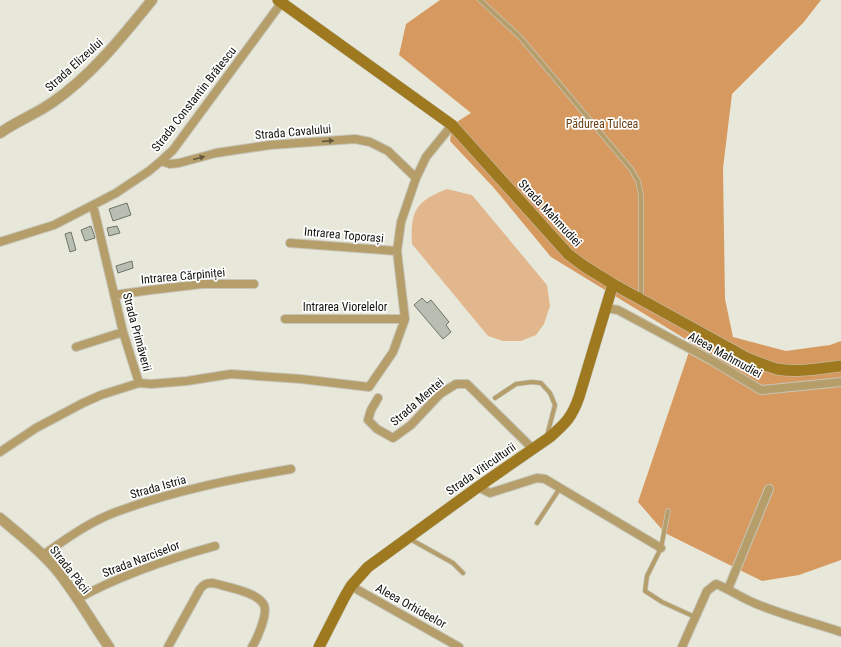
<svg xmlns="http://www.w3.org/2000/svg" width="841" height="647" font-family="'Roboto Condensed',sans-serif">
<rect width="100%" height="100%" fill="#e7e7da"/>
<!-- green -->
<path fill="#e3b78e" d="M447 189 472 195 547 285 550 306 544 324 536 335 521 341H503L488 336 412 244C410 211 416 201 447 189Z"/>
<!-- forest -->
<path fill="#d69a60" d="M440 0H821L803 23 732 94 723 168 725 299 733 337 786 351 830 345 841 341V560L799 575 762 581 665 533 638 502 692 343 551 257 494 188 450 141 452 125 471 113 399 55 406 24Z"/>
<!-- building -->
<path fill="#b9beb2" stroke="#70756a" d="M127 203 131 215 113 221 109 209Z
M91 226 95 238 85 241 81 230Z
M117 226 120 233 109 236 107 228Z
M71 232 76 250 70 252 65 234Z
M132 261 133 268 118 273 116 266Z
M422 298 427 303 431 300 449 322 446 325 451 332 443 339 414 305Z"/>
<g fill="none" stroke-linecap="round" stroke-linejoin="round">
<defs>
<path id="service" d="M480 0 520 37 631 169 638 181 641 195V298
M495 398 516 384 532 382 541 383 550 393 555 405 547 436
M668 511 661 548 647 576 645 591 662 602 695 617
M537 523 560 488
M410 539 453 563 463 573"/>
<path id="minor" d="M161 161 170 164 179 163 216 153 270 145 355 139 370 142 388 151 416 178
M93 205 123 332 139 383
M0 242 54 225 93 205 116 193 149 171 161 161 173 150 282 2
M290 243 397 251
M114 295 151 290 202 284H254
M606 308 618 310 711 360 761 390 841 382
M285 319H405
M76 347 123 332
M378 398 371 410 368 420 377 429 393 438 411 425 440 394 456 384H467L533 449
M0 452 36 428 83 403 101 395 139 383 151 384 187 381 231 374 301 379 369 387 393 352 405 319 397 251 401 222 416 178 426 157 452 125
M478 487 490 493 537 478 545 479 661 548
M43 555C66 539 89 522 116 512 173 491 232 479 291 469
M351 586 459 647
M728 589 769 489
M77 599C119 576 168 559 215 546
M168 647 200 589C204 584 207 583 213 583 226 587 258 592 264 605 268 614 257 639 252 647
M682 647 707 591 716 584C729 589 740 597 752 602 781 615 812 622 841 632"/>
<path id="tertiary" d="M0 133C17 121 36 114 53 102 92 75 122 37 152 0
M0 518C19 534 39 549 55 568 75 592 91 621 109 647"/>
<path id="secondary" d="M278 0 452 125 568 254 584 266 613 284 747 358C757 362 767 366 777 369 798 373 821 368 841 366
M319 647 344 598 351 586 368 567 478 487 550 437C566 423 572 417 579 397L613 284"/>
</defs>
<!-- service casing -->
<use href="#service" stroke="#c5c5b9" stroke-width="5.5"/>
<!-- minor casing -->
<use href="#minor" stroke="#c5c5b9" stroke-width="10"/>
<!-- tertiary casing -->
<use href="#tertiary" stroke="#c5c5b9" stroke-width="12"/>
<!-- secondary casing -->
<use href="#secondary" stroke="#c5c5b9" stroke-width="12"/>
<!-- service -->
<use href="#service" stroke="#b69e6b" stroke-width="4"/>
<!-- minor -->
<use href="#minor" stroke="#b69e6b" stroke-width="8"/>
<!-- tertiary -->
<use href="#tertiary" stroke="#b69e6b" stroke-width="10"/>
<!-- secondary -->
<use href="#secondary" stroke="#9e7920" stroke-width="11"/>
</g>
<!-- one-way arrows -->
<defs><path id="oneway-solid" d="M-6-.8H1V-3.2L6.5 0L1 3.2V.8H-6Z"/></defs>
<g fill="#63573b">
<use href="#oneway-solid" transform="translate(328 141) rotate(-4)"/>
<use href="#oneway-solid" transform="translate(199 158) rotate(-15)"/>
</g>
<g text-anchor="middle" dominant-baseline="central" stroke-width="3.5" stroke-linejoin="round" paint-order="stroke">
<!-- street labels -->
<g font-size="12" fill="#10100b" stroke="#fff">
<text transform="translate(74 65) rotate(-42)">Strada Elizeului</text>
<text transform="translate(194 99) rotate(-52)">Strada Constantin Brătescu</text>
<text transform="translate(293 132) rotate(-5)">Strada Cavalului</text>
<text transform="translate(550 213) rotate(47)">Strada Mahmudiei</text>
<text transform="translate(344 235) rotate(5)">Intrarea Toporași</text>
<text transform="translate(183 276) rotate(-5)">Intrarea Cărpiniței</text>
<text x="345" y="307">Intrarea Viorelelor</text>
<text transform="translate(137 332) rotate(75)">Strada Primăverii</text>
<text transform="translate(725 355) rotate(29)">Aleea Mahmudiei</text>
<text transform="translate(417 402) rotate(-41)">Strada Mentei</text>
<text transform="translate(481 469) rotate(-35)">Strada Viticulturii</text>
<text transform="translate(158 487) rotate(-16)">Strada Istria</text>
<text transform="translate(141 559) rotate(-21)">Strada Narciselor</text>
<text transform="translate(70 570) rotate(52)">Strada Păcii</text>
<text transform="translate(411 606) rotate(29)">Aleea Orhideelor</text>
</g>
<!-- park labels -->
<g font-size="12" fill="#684014" stroke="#fff">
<text x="602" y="124">Pădurea Tulcea</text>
</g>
</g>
</svg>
